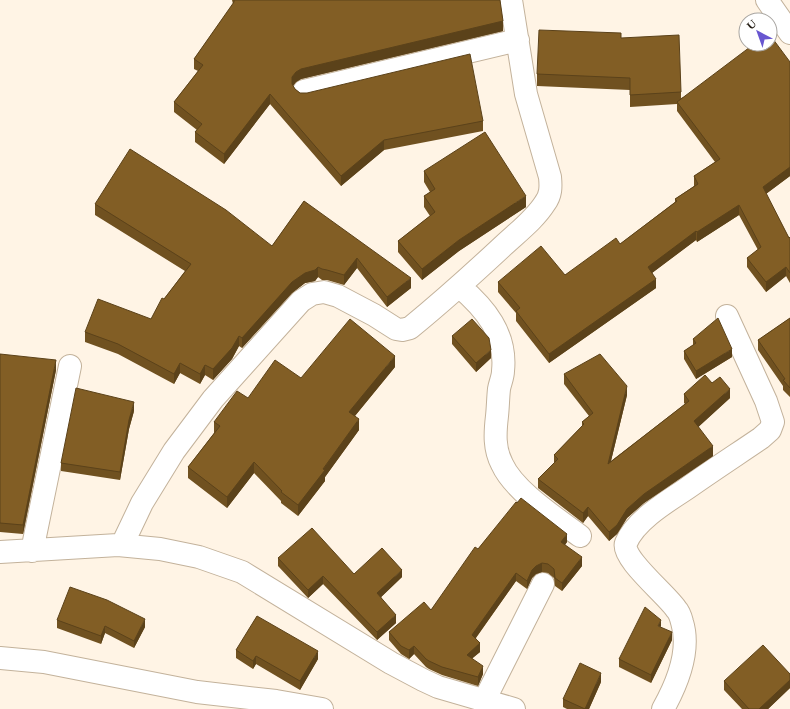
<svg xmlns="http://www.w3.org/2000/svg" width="790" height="709" font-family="Spectral,serif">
<rect width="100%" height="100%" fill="#fff4e5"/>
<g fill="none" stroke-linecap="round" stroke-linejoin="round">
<defs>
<path id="minor" d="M767 0 790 33
M304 91 518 40
M459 286C485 308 507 334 503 371 503 377 500 383 499 389 498 398 498 407 497 416 495 433 494 449 502 464 514 491 556 518 580 536
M122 545 142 503 174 451 213 399 301 301 312 294 324 292 338 296 374 315 396 329 402 330 410 328C443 301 474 273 504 245 518 232 535 219 545 203 551 195 551 187 550 177L526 94 511 0
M32 551 70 366
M0 552 118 545 160 549 199 557 242 572 391 663 423 680 438 687 514 709
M0 658 44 662 197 692 276 701 322 709
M484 701 543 584
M663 709C677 684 691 651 682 622 681 618 679 612 676 609 668 596 620 557 626 543 635 521 666 502 686 489 710 472 736 455 761 438L770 430 773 422 766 401 727 316"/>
</defs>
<!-- minor casing -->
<use href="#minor" stroke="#c3b29b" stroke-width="24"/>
<!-- minor -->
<use href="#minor" stroke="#fff" stroke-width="22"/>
</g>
<!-- wall -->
<path fill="#705120" d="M232 0H500L503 31 301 79 296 82 293 86 295 89 300 93 483 121V131L384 150 341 186 270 104 224 164 195 142V132L197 130 174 112V102L198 71 194 69V59L233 4Z
M621 38 681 92V98L790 62V176L766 194 789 238 790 237V283L786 276 766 292 747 267V258L758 250 739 215 697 242 696 240 652 273 656 288 549 363 516 321V313L498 292V282L565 275 620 244 675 202V199L694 186V176L715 162 677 111V104L630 107V90L537 86V74Z
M424 171 526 207 459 251 422 280 398 252V241L430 216 424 207V196L430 192 424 182Z
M304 201 411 288 387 307 357 268 344 285 327 280H322L318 277 315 281 305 283 292 293 242 348 239 346 232 359 213 380 205 375 200 384 180 373 174 384 118 354 85 342V332L151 319 164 299 185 271 95 215V204L272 246Z
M790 318V397L783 390V386L758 350V340Z
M452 336 491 358 476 372 452 344Z
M693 339 732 357 696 379 684 359V351L693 345Z
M0 354 56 370 23 534 0 532Z
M395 367 355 416 359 430 325 477V481L298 516 281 503V501L254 473 227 508 188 478V467L214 433V422L248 398Z
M564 374 627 395 611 461 685 404 684 403V394L712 383 730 398 698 427 713 456 644 503 627 518 617 534 609 541 588 516 583 523 538 488V479L554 463V455L582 426V422L589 416 564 384Z
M134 411 129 429 120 480 61 471V463Z
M517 503 567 542 565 545 582 566 562 591 555 586 554 578 548 573 542 572 536 574 532 578 527 589 516 581 476 638 480 652 472 658 483 674 478 686 442 675 429 669 426 667 414 654 409 659 401 654 389 640V632L431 610 478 549Z
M278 558 354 574 402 577 381 597 396 623 377 640 323 584 308 598 278 566Z
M57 620 145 627 134 648 105 633 101 644 57 628Z
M661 627 672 640 651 683 619 667V659Z
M236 650 318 659 300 690 256 664 253 669 236 658Z
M790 674V688L768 709H742L724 690V681Z
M601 682 589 709H567L563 707V699Z"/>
<!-- shaded-wall -->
<path fill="#5b421a" d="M503 21V31L301 79 296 82 292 87V94V77L296 72 301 69Z
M270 94V104L224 164V154Z
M384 140V150L341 186V176Z
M790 167V176L763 196V187Z
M526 196V207L459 251 422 280V269L459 240Z
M739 205V215L697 242V232Z
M696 231V240L648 276V267Z
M357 258V268L344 285V275Z
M318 267V277L315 281 305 283 292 293 242 348V338L292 282 305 273Z
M786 267V276L766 292V282Z
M411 278V288L387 307V297Z
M656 279V288L549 363V354Z
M239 336V346L232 359 213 380V369Z
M732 349V357L696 379V371Z
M491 350V358L476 372V363Z
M395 356V367L349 423V412Z
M56 360V370L23 534V525Z
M180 363V373L174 384V374Z
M205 365V375L200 384V374Z
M627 386V395L608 473V464Z
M730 389V398L694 431V421Z
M134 402V411L129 429 120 480V472L129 420Z
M359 419V430L325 477V481L298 516V505Z
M713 446V456L644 503 627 518 617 534 609 541V532L627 509 644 494Z
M254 462V473L227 508V497Z
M588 507V516L583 523V513Z
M567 534V542L561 550V542Z
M582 557V566L562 591V583Z
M542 563V572L536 574 532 578 527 589V581L532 570 536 566Z
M402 570V577L377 601V593Z
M516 573V581L472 643V635Z
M323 576V584L308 598V590Z
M396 615V623L377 640V632Z
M145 619V627L134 648V641Z
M661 620V627L658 626Z
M105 626V633L101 644V636Z
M672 632V640L651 683V675Z
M480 643V652L467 663V655Z
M414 646V654L409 659V650Z
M318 651V659L300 690V681Z
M256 656V664L253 669V661Z
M483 666V674L478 686V677Z
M601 673V682L589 709H585Z
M790 680V688L768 709H759Z"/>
<!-- building -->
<path fill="#825e25" stroke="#5b421a" d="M234 0H500L503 21 301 69 296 72 292 77V84L295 89 300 93H307L470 54 483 121 384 140 341 176 270 94 224 154 195 132 202 124 174 102 203 65 194 59 234 2Z
M539 30 621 33V38L679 35 681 92 630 95V78L537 74Z
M770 35 790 62V167L763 187 789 238 790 237V273L786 267 766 282 747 258 761 247 739 205 697 232 696 231 648 267 656 279 549 354 516 311 520 308 498 282 541 246 565 275 616 238 620 244 677 201 675 199 698 184 694 176 720 159 677 102 754 44H770Z
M485 132 526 196 459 240 422 269 398 241 435 212 424 196 435 189 424 171Z
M130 149 226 210 272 246 304 201 411 278 387 297 357 258 344 275 327 270 322 269 318 267 315 270 305 273 292 282 242 338 239 336 232 348 213 369 205 365 200 374 180 363 174 374 118 344 85 332 98 299 151 319 162 298 164 299 191 264 95 204Z
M718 318 732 349 696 371 684 351 696 343 693 339Z
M790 318V388L783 380 785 379 758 340Z
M350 319 395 356 349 412 359 419 323 469 325 470 298 505 281 492 282 491 254 462 227 497 188 467 220 426 214 422 237 391 248 398 275 360 301 378Z
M472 319 489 338 491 350 476 363 452 336Z
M0 354 56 360 23 525 0 523Z
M600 354 627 386 608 464 689 401 684 394 705 375 712 383 720 377 730 389 694 421 713 446 644 494 627 509 617 525 609 532 588 507 583 513 538 479 558 459 554 455 584 424 582 422 593 413 564 374Z
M76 388 134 402 129 420 120 472 61 463Z
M521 498 567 534 561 542 582 557 562 583 555 578 554 569 548 564 542 563 536 566 532 570 527 581 516 573 472 635 480 643 467 655 483 666 478 677 442 667 429 661 426 659 414 646 409 650 401 646 389 632 424 602 431 610 475 547 478 549 516 502 517 503Z
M312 528 354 574 382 548 402 570 377 593 396 615 377 632 323 576 308 590 278 558Z
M70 587 107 600 145 619 134 641 105 626 101 636 57 620Z
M645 607 661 620 658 626 672 632 651 675 619 659Z
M257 616 318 651 300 681 256 656 253 661 236 650Z
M763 645 790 674V680L759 709H749L724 681Z
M580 663 601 673 585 709 563 699Z"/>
<!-- north arrow -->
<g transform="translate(758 32) rotate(319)"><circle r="19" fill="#ffffff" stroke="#a8a5a1"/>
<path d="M0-3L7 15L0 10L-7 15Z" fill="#6856d0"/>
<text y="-6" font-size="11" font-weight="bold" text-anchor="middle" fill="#251e15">U</text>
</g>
</svg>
